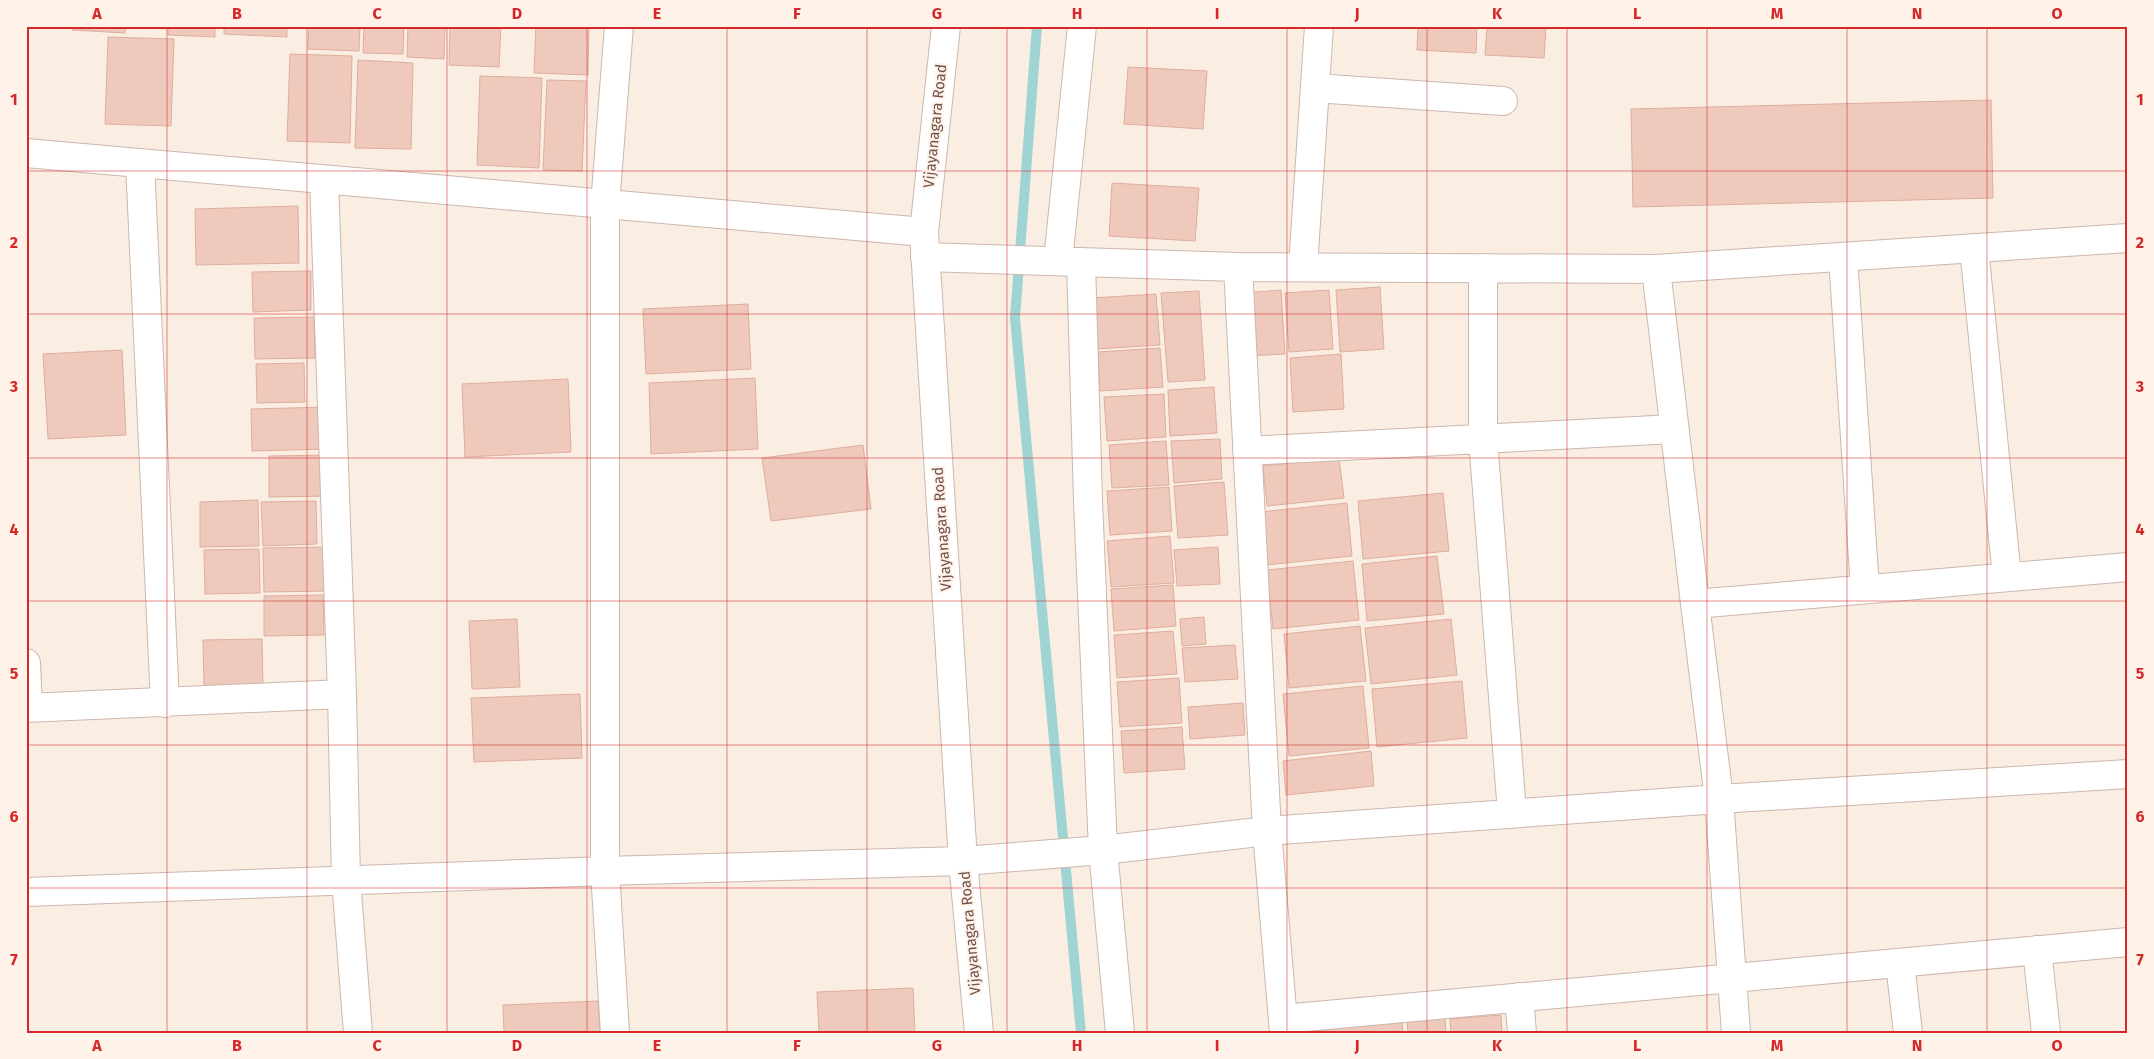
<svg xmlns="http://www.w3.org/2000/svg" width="2154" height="1059" font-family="'Fira Sans',sans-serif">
<rect width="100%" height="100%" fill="#faeee3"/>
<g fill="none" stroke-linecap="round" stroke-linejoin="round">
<!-- stream -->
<path stroke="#a0d3d3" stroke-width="10" d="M1037 26 1015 318 1081 1033"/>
</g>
<!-- building -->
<path fill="#eec9bc" stroke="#dfad9e" d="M72 26H125V33L72 30Z
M168 26H215V37L168 35Z
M224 26H287V37L224 34Z
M309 26H360L359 51 308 49Z
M364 26H404L403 54 363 53Z
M408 26H445L444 59 407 57Z
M450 26H501L499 67 449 65Z
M536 26H589L588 75 534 73Z
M1418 26H1477L1476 53 1417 50Z
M1487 26H1546L1544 58 1485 55Z
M108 37 174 39 171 126 105 124Z
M290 54 352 56 350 143 287 141Z
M358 60 413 63 411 149 355 148Z
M1128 67 1207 71 1203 129 1124 124Z
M480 76 542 78 539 168 477 165Z
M547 80 586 81 582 171 543 170Z
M1991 100 1993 198 1633 207 1631 109Z
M1112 183 1199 188 1195 241 1109 236Z
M298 206 299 263 196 265 195 209Z
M311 271V310L253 312 252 272Z
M1380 287 1384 349 1340 352 1336 290Z
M1281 290 1285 354 1246 356 1242 293Z
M1329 290 1333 349 1289 352 1285 293Z
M1199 291 1205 380 1168 382 1161 293Z
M1156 294 1160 345 1096 349 1092 298Z
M748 304 751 369 646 374 643 309Z
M314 317 315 358 255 359 254 318Z
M1160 348 1163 387 1100 391 1098 352Z
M122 350 126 435 48 439 43 354Z
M1341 354 1344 409 1293 412 1290 358Z
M304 363 305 402 257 403 256 364Z
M755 378 758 449 651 454 649 383Z
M568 379 571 452 465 457 462 384Z
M1214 387 1217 433 1170 436 1168 390Z
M1164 394 1166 437 1107 441 1104 397Z
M329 407 330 449 252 451 251 409Z
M1220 439 1222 479 1174 483 1171 441Z
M1166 441 1169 485 1112 488 1109 445Z
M863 445 871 509 771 521 762 458Z
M330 455 331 496 269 497V456Z
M1339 458 1344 498 1267 506 1263 466Z
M1224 482 1228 535 1178 538 1174 486Z
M1169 487 1172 531 1110 535 1107 491Z
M1443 493 1449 551 1363 559 1358 501Z
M258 500 259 546 200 547V502Z
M316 501 317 544 263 546 261 502Z
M1347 503 1352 556 1266 565 1260 512Z
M1170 536 1174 583 1111 587 1107 541Z
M328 547 329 591 264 592 263 548Z
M1218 547 1220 584 1177 586 1174 550Z
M259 549 260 593 205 594 204 550Z
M1437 556 1444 614 1367 621 1362 564Z
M1353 561 1359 620 1273 629 1267 570Z
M1173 585 1176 626 1114 631 1111 589Z
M323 595 324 635 264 636V596Z
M1204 617 1206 644 1182 646 1180 619Z
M517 619 520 687 472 689 469 621Z
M1451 619 1457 675 1371 684 1365 628Z
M1360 626 1366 681 1289 688 1284 634Z
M1173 631 1177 674 1117 678 1114 635Z
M262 639 263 686 204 687 203 640Z
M1235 645 1238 679 1185 682 1182 648Z
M1179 678 1182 723 1120 727 1117 682Z
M1462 681 1467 738 1377 747 1372 689Z
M1363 686 1369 748 1289 756 1283 694Z
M580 694 582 758 474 762 471 698Z
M1243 703 1245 735 1190 739 1188 707Z
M1182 727 1185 769 1124 773 1121 731Z
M1371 751 1374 786 1286 795 1283 761Z
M913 988 915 1033H819L817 992Z
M598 1001 600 1033H504L503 1005Z
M1501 1015 1502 1033H1451L1450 1019Z
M1445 1018 1446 1033H1408L1407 1022Z
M1402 1020 1403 1033H1317V1028Z"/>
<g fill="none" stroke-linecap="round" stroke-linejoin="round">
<defs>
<path id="minor" d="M1315 88 1503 101
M26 153 924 232
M140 163 165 703
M324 180 342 694 346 880 358 1033
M1974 248 2007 577
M925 257 1238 267 1656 269 2128 238
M1843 257 1865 589
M1058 261 1082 26
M1081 262 1088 501 1103 850 1120 1033
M1238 267 1267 831 1284 1033
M1303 267 1319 26
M1483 268V439L1512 813
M1656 269 1695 604 1719 799 1736 1033
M1247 451 1674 429
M1695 604 2128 567
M26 663 28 708
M26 708 342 694
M26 892 605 871 963 861 1103 850 1267 831 1719 799 2128 774
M2037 950 2046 1033
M1900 963 1908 1033
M1519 997 1522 1033
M1283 1019 2128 942
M615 1033 605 871V205L619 26"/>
<path id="tertiary" d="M946 26 924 232 963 861 979 1033"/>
</defs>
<!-- minor casing -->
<use href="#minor" stroke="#cdb6ad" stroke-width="30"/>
<!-- tertiary casing -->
<use href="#tertiary" stroke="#cdb6ad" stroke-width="30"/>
<!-- minor -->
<use href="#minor" stroke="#fff" stroke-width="28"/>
<!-- tertiary -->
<use href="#tertiary" stroke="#fff" stroke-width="28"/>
</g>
<!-- grid -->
<path fill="none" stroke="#d62828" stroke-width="1" stroke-opacity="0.55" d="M167 26V1033M307 26V1033M447 26V1033M587 26V1033M727 26V1033M867 26V1033M1007 26V1033M1147 26V1033M1287 26V1033M1427 26V1033M1567 26V1033M1707 26V1033M1847 26V1033M1987 26V1033M26 171H2128M26 314H2128M26 458H2128M26 601H2128M26 745H2128M26 888H2128"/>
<g text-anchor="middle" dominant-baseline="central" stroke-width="4" stroke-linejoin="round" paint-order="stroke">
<!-- street labels -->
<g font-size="15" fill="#71524b" stroke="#fef2e9">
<text transform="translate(935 126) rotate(-84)">Vijayanagara Road</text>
<text transform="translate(942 529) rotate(-94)">Vijayanagara Road</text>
<text transform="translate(970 933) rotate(-95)">Vijayanagara Road</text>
</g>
</g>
<!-- border -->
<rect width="2154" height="1059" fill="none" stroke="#fef2e9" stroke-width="55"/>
<rect x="28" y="28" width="2098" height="1004" fill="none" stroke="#d62828" stroke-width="2"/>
<g font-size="16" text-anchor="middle" font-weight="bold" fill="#d62828">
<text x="97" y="19">A</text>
<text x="237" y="19">B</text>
<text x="377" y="19">C</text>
<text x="517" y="19">D</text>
<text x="657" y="19">E</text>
<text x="797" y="19">F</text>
<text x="937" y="19">G</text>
<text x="1077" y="19">H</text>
<text x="1217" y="19">I</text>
<text x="1357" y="19">J</text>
<text x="1497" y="19">K</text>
<text x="1637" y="19">L</text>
<text x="1777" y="19">M</text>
<text x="1917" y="19">N</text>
<text x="2057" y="19">O</text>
<text x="14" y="105">1</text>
<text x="2140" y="105">1</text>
<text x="14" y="248">2</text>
<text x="2140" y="248">2</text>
<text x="14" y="392">3</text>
<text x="2140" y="392">3</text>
<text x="14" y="535">4</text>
<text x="2140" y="535">4</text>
<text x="14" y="679">5</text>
<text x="2140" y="679">5</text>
<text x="14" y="822">6</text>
<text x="2140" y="822">6</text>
<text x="14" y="965">7</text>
<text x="2140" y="965">7</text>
<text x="97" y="1051">A</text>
<text x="237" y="1051">B</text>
<text x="377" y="1051">C</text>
<text x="517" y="1051">D</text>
<text x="657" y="1051">E</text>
<text x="797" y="1051">F</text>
<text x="937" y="1051">G</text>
<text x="1077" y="1051">H</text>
<text x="1217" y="1051">I</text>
<text x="1357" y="1051">J</text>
<text x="1497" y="1051">K</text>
<text x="1637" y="1051">L</text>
<text x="1777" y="1051">M</text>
<text x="1917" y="1051">N</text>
<text x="2057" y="1051">O</text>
</g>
</svg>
